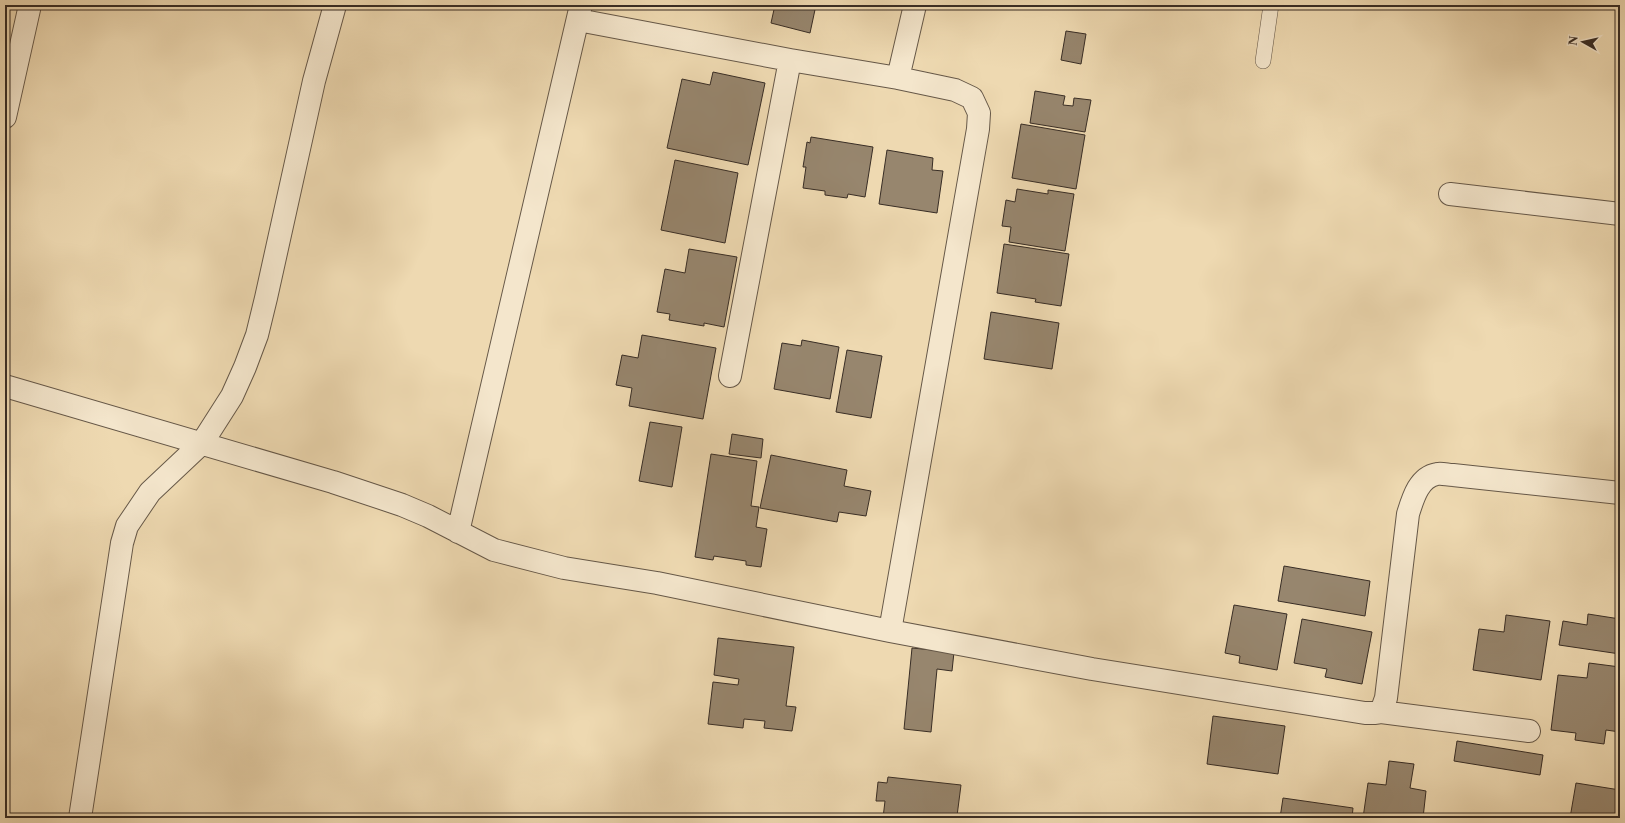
<svg xmlns="http://www.w3.org/2000/svg" width="1625" height="823" font-family="'Libre Caslon Text',serif">
<rect width="100%" height="100%" fill="#eed9b1"/>
<filter id="stains"><feTurbulence type="fractalNoise" baseFrequency=".005" numOctaves="4"/><feColorMatrix values="0 0 0 0 .2 0 0 0 0 .09 0 0 0 0 .02 0 0 0 .5 -.17"/></filter>
<radialGradient id="worn" r=".72"><stop offset=".6" stop-color="#630" stop-opacity="0"/><stop offset="1" stop-color="#630" stop-opacity=".3"/></radialGradient>
<!-- building -->
<path fill="#97866e" stroke="#382d25" d="M775 5H816L810 33 771 23Z
M1066 31 1086 34 1081 64 1061 60Z
M713 72 765 83 748 165 667 148 682 79 710 85Z
M1035 91 1065 96 1063 105 1073 106 1074 98 1091 100 1085 132 1030 123Z
M1021 124 1085 135 1076 189 1012 178Z
M811 137 873 147 865 197 848 194 847 198 825 195V191L803 188 806 167H803L807 142 810 143Z
M887 150 933 158 932 170 943 171 937 213 879 204Z
M675 160 738 173 725 243 661 230Z
M1017 189 1048 194V190L1074 194 1065 251 1009 242 1011 227 1002 226 1006 200 1015 202Z
M1004 244 1069 254 1061 306 1035 302 1036 299 997 293Z
M689 249 737 257 724 327 704 323V326L669 320 670 314 657 312 665 269 685 273Z
M991 312 1059 323 1052 369 984 359Z
M642 335 716 348 703 419 629 406 632 388 616 385 622 355 638 358Z
M802 340 839 347 830 399 774 389 782 343 801 346Z
M847 350 882 356 871 418 836 412Z
M650 422 682 427 672 487 639 481Z
M732 434 763 439 761 458 729 454Z
M711 454 757 461 751 506 759 507 756 527 767 529 761 567 746 565V561L714 556 713 560 695 557Z
M771 455 847 470 844 486 871 491 866 516 839 512 837 522 760 508Z
M1284 566 1370 581 1365 616 1278 601Z
M1234 605 1287 614 1277 670 1239 663 1240 656 1225 653Z
M1588 614 1620 619V654L1559 645 1563 621 1587 625Z
M1506 615 1550 621 1541 680 1473 670 1479 629 1504 632Z
M1302 619 1372 632 1362 684 1325 677 1327 669 1294 663Z
M718 638 794 647 786 706 796 707 792 731 764 728 765 721 744 719 743 728 708 724 713 682 738 685 739 679 714 675Z
M912 648 954 652 952 671 937 669 931 732 904 729Z
M1589 663 1620 667V732L1606 730 1604 744 1575 740 1576 733 1551 730 1558 675 1587 678Z
M1213 716 1285 726 1278 774 1207 764Z
M1457 741 1543 755 1540 775 1454 761Z
M1389 761 1414 764 1410 788 1426 791 1423 818H1363L1368 783 1386 785Z
M888 777 961 785 957 816 950 815V818H883L885 801H876L878 782 887 783Z
M1576 783 1620 790V818H1570Z
M1283 798 1353 808 1352 818H1280Z"/>
<g fill="none" stroke-linecap="round" stroke-linejoin="round">
<defs>
<path id="lane" d="M1263 61 1271 5"/>
<path id="street" d="M578 20 790 60 898 78 955 90 972 98 979 113 978 129 890 631
M898 78 915 5
M5 117 30 5
M1450 194 1620 214
M730 376 790 60
M5 386 333 482 402 505 428 516 494 550 564 568 657 583 890 631 1092 669 1365 713H1374L1381 712 1529 731
M458 532 581 5
M1381 712 1386 698 1408 514C1413 498 1419 477 1437 474 1442 473 1448 475 1453 475L1620 493
M80 818 122 543 127 526 150 492 202 443 232 396 245 367 257 335 266 298 314 81 335 5"/>
</defs>
<!-- lane casing -->
<use href="#lane" stroke="#665848" stroke-width="16"/>
<!-- street casing -->
<use href="#street" stroke="#665848" stroke-width="24"/>
<!-- lane -->
<use href="#lane" stroke="#f4e6cc" stroke-width="15"/>
<!-- street -->
<use href="#street" stroke="#f4e6cc" stroke-width="22"/>
</g>
<!-- margin -->
<rect width="1625" height="823" fill="none" stroke="#eed9b1" stroke-width="20"/>
<rect x="6" y="6" width="1613" height="811" fill="none" stroke="#382d25" stroke-width="2"/>
<rect x="10" y="10" width="1605" height="803" fill="none" stroke="#382d25"/>
<!-- north arrow -->
<g transform="translate(1583 42) rotate(278)" stroke="#f4e6cc" stroke-width="3" paint-order="stroke">
<path d="M0-3L7 15L0 10L-7 15Z" fill="#382d25"/>
<text y="-6" font-size="11" font-weight="bold" text-anchor="middle" fill="#382d25">N</text>
</g>
<rect width="100%" height="100%" filter="url(#stains)"/>
<rect width="100%" height="100%" fill="url(#worn)"/>
</svg>
